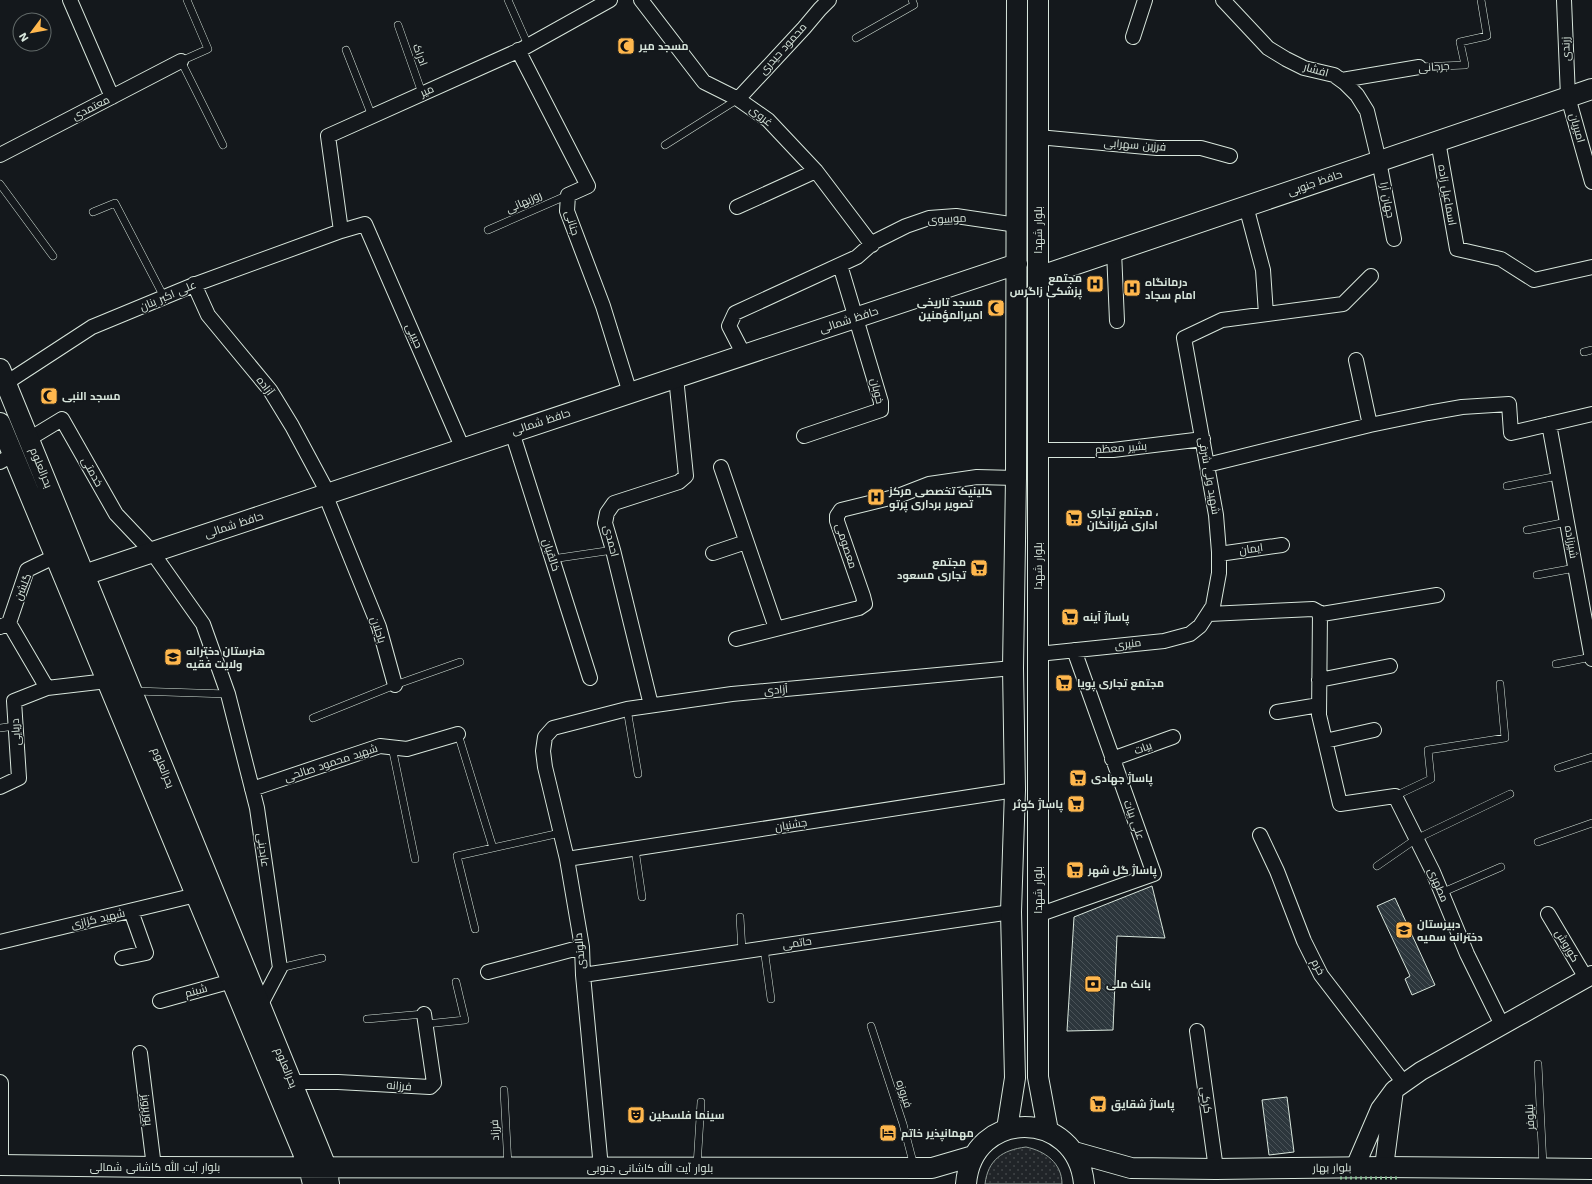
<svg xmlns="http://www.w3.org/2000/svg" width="1592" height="1184" font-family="'Work Sans',Cairo,sans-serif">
<defs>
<pattern id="green-dots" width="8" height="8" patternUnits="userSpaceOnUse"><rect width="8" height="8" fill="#202428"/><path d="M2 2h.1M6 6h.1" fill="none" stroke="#404447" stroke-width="1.8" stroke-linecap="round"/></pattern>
<pattern id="building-back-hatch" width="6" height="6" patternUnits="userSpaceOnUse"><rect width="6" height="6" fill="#2c363c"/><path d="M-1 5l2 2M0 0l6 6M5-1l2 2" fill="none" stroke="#4a5358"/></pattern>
</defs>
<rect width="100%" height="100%" fill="#14181c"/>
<!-- green -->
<path fill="url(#green-dots)" stroke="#939e99" d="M1026 1147C1045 1151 1062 1163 1062 1184H985C988 1160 1002 1150 1026 1147Z"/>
<!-- building -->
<path fill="url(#building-back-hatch)" stroke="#d8e6dc" d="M1152 886 1165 938 1117 936 1113 1030 1067 1031 1074 917Z
M1395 898 1435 985 1412 995 1405 979 1410 976 1377 906Z
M1287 1097 1294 1152 1269 1155 1262 1100Z"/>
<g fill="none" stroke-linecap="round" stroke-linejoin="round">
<defs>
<path id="service" d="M187 0 208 49 181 61 223 145
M508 0 528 45
M398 25 422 93
M856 38 914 5 912 0
M346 50 372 116
M1419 67 1465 65 1460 42 1487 36 1481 0
M665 145 738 99
M0 184 53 256
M93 212 115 203 164 297
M488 230 568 195
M1584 352 1592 350
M1507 486 1558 476
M1527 530 1567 522
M552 559 613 550
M1537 575 1575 568
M1556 664 1592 657
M134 691 228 694
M627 709 638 774
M313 718 395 685 460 662
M0 728 15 726
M458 734 493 848
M392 747 415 859
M1558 768 1592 757
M1395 796 1431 779 1428 750 1505 738 1500 684
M1538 842 1592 823
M635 849 642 897
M1377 866 1416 839 1510 794
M1441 893 1501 867
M740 917 742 951
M475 929 457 856 560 833
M764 948 771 999
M280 968 322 958
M367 1019 424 1014
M426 1024 465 1020 456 982
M871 1026 903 1124 914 1166
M1538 1064 1543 1166
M504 1090 508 1166
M697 1166 701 1102"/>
<path id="minor" d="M70 0 112 97
M641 0 704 82 738 99 768 120 816 171 872 245
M1223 0 1268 48 1286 59 1304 68 1334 75 1345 83 1357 95 1367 111 1379 161 1394 239
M1564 0 1568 97 1592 182
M1133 37 1145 0
M518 50 588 186 568 195 567 211 603 306 630 393
M1342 80 1419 67
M738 99 804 28 820 9 829 0
M1038 137 1157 148H1201L1230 156
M1438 141 1457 249 1501 259 1534 280 1592 267
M0 155 181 61
M1246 206 1263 270 1266 314
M737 207 816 171
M341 231 328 136 522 49 610 0
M1114 251 1117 321
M194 284 208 315 270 390 292 426 328 493
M744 355 729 326 735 313 857 257 874 242 906 226 929 218 956 216 1017 225
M1356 360 1370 425
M6 383 92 327 196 284 341 231 365 224 463 449
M1549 424 1592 659
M512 432 590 678
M804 436 881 410V402L840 265
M29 439 62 419 116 514 152 552 203 624 228 694 257 808 280 968 261 1004
M1038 450H1113L1203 439
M0 462 14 454
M1207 465 1370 425 1428 413 1462 407 1509 404 1511 433 1592 414
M721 467 776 628
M325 494 379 627 395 685
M713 553 746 542
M1219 554 1282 545
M1320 613 1319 715 1340 804 1395 796 1433 872 1467 954 1502 1025
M1209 614 1313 609 1322 614 1437 595
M9 623 47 688
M0 627 9 623 27 570 56 556
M736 639 859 608 865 604 863 596 837 521V516L841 510 898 496 929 484 977 477 1016 478
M1038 654 1164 641 1190 634 1200 626 1213 606 1219 573V552L1216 515 1184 338 1222 320 1343 304 1371 276
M1319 680 1390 666
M651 705 613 550 605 523 607 513 614 503 679 482 686 476 676 377
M1277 712 1319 705
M1325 741 1374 730
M1112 759 1173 737
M0 787 19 778 14 701 47 688 107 681
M252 789 380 746 407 749 458 734
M1260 835 1277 871 1304 941 1321 975 1404 1083
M567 859 1015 790
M1548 914 1586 978
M1038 915 1154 874 1074 650
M0 942 196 895
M122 958 146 953 131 911
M488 972 582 947
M583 975 1011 912
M160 1001 232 981
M1197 1031 1216 1169
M140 1053 154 1167
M0 1082 1 1083V1165
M292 1082H338L430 1087 434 1083 424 1014
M601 1168 583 975 582 947 567 859 545 767 543 751 545 737 553 728 627 709 732 694 1013 668"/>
<path id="tertiary" d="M1394 1090 1421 1071 1592 975
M1355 1167 1380 1109 1394 1090 1384 1167"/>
<path id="secondary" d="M1038 0V1077L1048 1131
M1038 277 1592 89
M0 369 318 1147 326 1167 329 1184
M0 423 309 1167 313 1184
M66 581 1017 264
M1007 1129 1015 1078 1011 912 1015 790 1013 668 1016 478 1017 0
M1074 1152 1131 1168 1216 1169 1384 1167 1592 1169
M0 1165 154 1167 932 1168 973 1156
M966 1184C972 1108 1077 1108 1084 1184"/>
</defs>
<!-- service casing -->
<use href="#service" stroke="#d8e6dc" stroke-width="8"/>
<!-- minor casing -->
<use href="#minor" stroke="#d8e6dc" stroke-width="16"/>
<!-- tertiary casing -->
<use href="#tertiary" stroke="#d8e6dc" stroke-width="20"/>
<!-- secondary casing -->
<use href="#secondary" stroke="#d8e6dc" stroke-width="22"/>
<!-- service -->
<use href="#service" stroke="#14181c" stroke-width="7"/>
<!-- minor -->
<use href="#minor" stroke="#14181c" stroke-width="14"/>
<!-- tertiary -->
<use href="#tertiary" stroke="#14181c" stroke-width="18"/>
<!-- secondary -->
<use href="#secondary" stroke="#14181c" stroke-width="20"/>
<!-- hedge -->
<path stroke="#8ac095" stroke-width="3" stroke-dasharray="2 3" stroke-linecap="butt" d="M1340 1178H1399"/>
</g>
<!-- icons -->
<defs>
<symbol id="mosque-square" viewBox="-11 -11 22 22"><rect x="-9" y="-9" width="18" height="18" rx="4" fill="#ffb74d" stroke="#14181c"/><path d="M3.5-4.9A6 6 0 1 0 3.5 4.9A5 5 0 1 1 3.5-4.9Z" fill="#111"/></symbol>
<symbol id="hospital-square" viewBox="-11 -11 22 22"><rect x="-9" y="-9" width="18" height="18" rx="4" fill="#ffb74d" stroke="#14181c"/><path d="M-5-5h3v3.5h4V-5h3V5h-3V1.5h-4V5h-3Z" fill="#111"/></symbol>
<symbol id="supermarket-square" viewBox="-11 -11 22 22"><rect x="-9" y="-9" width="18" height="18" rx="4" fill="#ffb74d" stroke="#14181c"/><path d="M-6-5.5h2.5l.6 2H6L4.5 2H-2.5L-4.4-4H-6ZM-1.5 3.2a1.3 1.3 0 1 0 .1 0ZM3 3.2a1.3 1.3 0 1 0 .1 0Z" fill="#111"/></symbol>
<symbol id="school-square" viewBox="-11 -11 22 22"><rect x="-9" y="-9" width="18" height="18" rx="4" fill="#ffb74d" stroke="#14181c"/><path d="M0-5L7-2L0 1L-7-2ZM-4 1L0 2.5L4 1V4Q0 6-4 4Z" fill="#111"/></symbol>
<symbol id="bank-square" viewBox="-11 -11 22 22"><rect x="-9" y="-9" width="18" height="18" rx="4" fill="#ffb74d" stroke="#14181c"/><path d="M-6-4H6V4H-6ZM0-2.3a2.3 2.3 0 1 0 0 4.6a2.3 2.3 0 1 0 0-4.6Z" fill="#111"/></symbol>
<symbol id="theatre-square" viewBox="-11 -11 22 22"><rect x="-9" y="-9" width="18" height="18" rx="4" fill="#ffb74d" stroke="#14181c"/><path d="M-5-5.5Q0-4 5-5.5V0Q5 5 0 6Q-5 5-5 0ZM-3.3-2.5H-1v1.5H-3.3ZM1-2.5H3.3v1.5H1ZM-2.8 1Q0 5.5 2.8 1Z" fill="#111"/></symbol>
<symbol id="hotel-square" viewBox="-11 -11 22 22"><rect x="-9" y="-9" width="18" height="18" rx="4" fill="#ffb74d" stroke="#14181c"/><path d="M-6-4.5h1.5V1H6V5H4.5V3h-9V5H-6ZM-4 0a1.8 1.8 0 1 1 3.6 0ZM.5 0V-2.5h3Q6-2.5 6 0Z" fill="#111"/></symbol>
</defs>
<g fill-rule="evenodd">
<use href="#mosque-square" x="616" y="36" width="20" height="20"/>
<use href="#hospital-square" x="1085" y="274" width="20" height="20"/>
<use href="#hospital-square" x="1122" y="278" width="20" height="20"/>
<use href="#mosque-square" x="986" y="298" width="20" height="20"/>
<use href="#mosque-square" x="39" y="386" width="20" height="20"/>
<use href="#hospital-square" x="866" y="487" width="20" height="20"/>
<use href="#supermarket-square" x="1064" y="508" width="20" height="20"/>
<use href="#supermarket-square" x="969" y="558" width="20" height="20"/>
<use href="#supermarket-square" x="1060" y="607" width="20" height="20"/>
<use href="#school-square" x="163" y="647" width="20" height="20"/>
<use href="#supermarket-square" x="1054" y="673" width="20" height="20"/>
<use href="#supermarket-square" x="1068" y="768" width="20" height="20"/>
<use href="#supermarket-square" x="1066" y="794" width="20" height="20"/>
<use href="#supermarket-square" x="1065" y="860" width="20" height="20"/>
<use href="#school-square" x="1394" y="920" width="20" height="20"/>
<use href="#bank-square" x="1083" y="974" width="20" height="20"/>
<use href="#supermarket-square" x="1088" y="1094" width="20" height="20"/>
<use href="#theatre-square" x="626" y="1105" width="20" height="20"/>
<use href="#hotel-square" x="878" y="1123" width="20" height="20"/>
</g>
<g text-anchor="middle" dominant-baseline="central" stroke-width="3" stroke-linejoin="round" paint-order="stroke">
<!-- poi labels -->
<g font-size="11" font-weight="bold" fill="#d8e6dc" stroke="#14181c" text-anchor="start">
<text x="639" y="46">مسجد میر</text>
<text x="1082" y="278" text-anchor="end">مجتمع<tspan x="1082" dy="13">پزشکی زاگرس</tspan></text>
<text x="1145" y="282">درمانگاه<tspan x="1145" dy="13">امام سجاد</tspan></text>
<text x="983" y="302" text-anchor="end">مسجد تاریخی<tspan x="983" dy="13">امیرالمؤمنین</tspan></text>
<text x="62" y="396">مسجد النبی</text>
<text x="889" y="491">کلینیک تخصصی مرکز<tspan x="889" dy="13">تصویر برداری پرتو</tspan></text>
<text x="1087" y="512">مجتمع تجاری ،<tspan x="1087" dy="13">اداری فرزانگان</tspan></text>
<text x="966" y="562" text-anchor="end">مجتمع<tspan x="966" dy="13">تجاری مسعود</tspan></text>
<text x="1083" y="617">پاساژ آینه</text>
<text x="186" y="651">هنرستان دخترانه<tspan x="186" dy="13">ولایت فقیه</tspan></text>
<text x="1077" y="683">مجتمع تجاری پویا</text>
<text x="1091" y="778">پاساژ جهادی</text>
<text x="1063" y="804" text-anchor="end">پاساژ کوثر</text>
<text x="1088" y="870">پاساژ گل شهر</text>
<text x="1417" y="924">دبیرستان<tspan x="1417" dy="13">دخترانه سمیه</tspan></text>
<text x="1106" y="984">بانک ملی</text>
<text x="1111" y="1104">پاساژ شقایق</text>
<text x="649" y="1115">سینما فلسطین</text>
<text x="901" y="1133">مهمانپذیر خاتم</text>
</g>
<!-- street labels -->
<g font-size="11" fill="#d8e6dc" stroke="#14181c">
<text transform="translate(783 49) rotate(-48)">محمود حیدری</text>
<text transform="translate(1566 49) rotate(-92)">زرندی</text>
<text transform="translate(420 55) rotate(70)">ادراک</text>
<text transform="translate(1434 67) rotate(-4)">جرجانی</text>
<text transform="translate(1316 70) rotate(15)">افشار</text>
<text transform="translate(427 91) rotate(-24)">میر</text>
<text transform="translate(91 108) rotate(-27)">معتمدی</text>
<text transform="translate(761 116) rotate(38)">غروی</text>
<text transform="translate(1577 128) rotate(74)">امیریان</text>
<text transform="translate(1135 145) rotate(4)">فرزین سهرابی</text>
<text transform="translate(1315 183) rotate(-19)">حافظ جنوبی</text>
<text transform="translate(1447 195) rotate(80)">اسماعیل زاده</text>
<text transform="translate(1387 200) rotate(79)">جهان آرا</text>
<text transform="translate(524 202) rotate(-24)">روزبهانی</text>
<text transform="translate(947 219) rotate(-3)">موسوی</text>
<text transform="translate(572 223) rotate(73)">جنانی</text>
<text transform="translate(1038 230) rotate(-90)">بلوار شهدا</text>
<text transform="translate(168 296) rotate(-23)">علی اکبر بنان</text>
<text transform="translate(849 320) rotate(-18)">حافظ شمالی</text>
<text transform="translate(414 336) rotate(66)">حبیبی</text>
<text transform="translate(265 386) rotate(53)">آزاده</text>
<text transform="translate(877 391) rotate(77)">خوبان</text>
<text transform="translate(541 422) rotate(-18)">حافظ شمالی</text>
<text transform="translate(1121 448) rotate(-4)">بشیر معظم</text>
<text transform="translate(41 468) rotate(68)">بحرالعلوم</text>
<text transform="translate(92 472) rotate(61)">خدمتی</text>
<text transform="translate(1209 476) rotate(80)">شهید ولی شرفی</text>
<text transform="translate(234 525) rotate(-18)">حافظ شمالی</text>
<text transform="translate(611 541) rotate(76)">احمدی</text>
<text transform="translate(1571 542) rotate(80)">شیرزاده</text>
<text transform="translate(846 546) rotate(72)">معصومی</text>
<text transform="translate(1251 549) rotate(-8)">ایمان</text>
<text transform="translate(551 555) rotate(72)">خالقیان</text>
<text transform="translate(1038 566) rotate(-90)">بلوار شهدا</text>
<text transform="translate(23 587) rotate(-68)">گلشن</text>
<text transform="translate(378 630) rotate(72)">باجلان</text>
<text transform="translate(1128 644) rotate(-6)">منیری</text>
<text transform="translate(776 690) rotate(-5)">آزادی</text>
<text transform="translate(16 732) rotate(-94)">دریایی</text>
<text transform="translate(1143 748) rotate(-20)">بیات</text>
<text transform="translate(331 763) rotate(-18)">شهید محمود صالحی</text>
<text transform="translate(163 768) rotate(68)">بحرالعلوم</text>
<text transform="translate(1134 820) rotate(70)">علی بیات</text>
<text transform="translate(791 825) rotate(-9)">جشنیان</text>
<text transform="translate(263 850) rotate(82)">عابدینی</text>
<text transform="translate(1438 885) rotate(67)">مطهری</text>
<text transform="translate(1038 890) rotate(-90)">بلوار شهدا</text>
<text transform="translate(98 919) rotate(-13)">شهید کزازی</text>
<text transform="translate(797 943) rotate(-8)">حاتمی</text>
<text transform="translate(1567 946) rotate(59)">کوروش</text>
<text transform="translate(580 951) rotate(-95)">دالوندی</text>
<text transform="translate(1318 967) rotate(62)">خرم</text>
<text transform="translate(196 991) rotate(-15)">شبنم</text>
<text transform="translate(286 1068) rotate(68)">بحرالعلوم</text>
<text transform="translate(399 1086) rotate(4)">فرزانه</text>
<text transform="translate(904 1094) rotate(72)">فیروزه</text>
<text transform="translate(1206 1100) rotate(82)">کرکی</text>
<text transform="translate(147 1110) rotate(83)">پورپرویز</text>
<text transform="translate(1530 1117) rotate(-93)">نیلوفر</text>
<text transform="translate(495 1130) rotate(-93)">فرزاد</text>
<text x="155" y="1167">بلوار آیت الله کاشانی شمالی</text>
<text x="650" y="1168">بلوار آیت الله کاشانی جنوبی</text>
<text transform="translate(1332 1168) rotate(-1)">بلوار بهار</text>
</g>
</g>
<!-- north arrow -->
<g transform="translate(32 32) rotate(238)"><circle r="19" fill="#14181c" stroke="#626a69"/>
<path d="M0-3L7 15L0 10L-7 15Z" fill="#ffb74d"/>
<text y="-6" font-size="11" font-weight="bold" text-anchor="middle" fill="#d8e6dc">N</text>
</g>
</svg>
